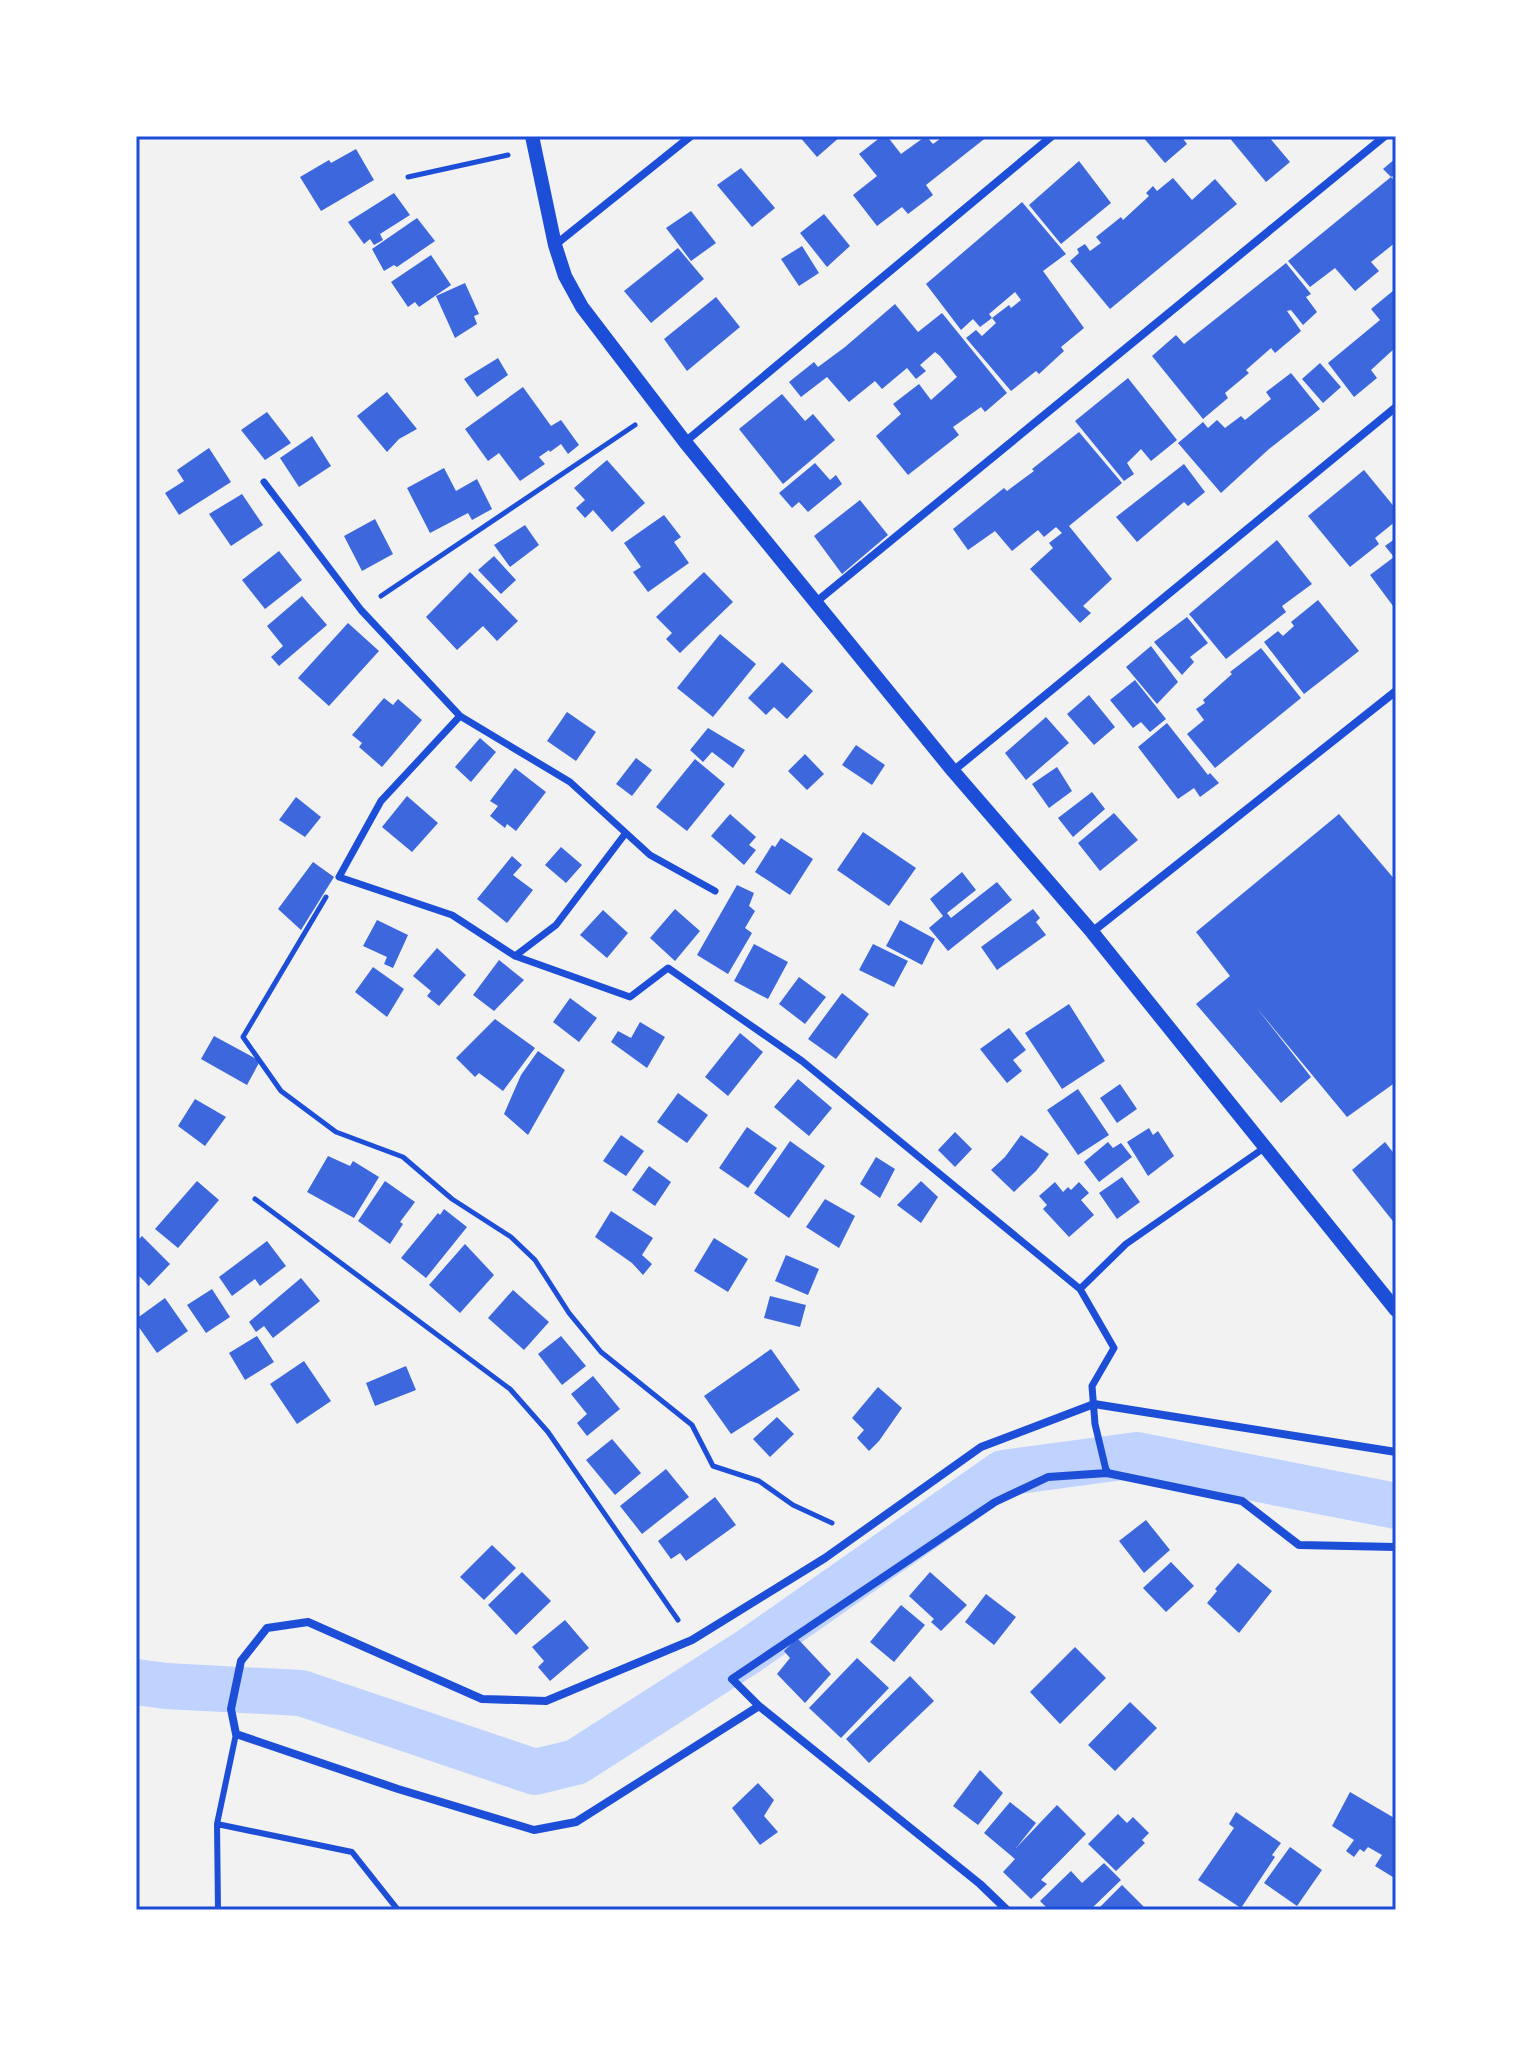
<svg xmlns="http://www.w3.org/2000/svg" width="1532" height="2046" font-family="Overpass,sans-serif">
<rect width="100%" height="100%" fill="#f2f2f2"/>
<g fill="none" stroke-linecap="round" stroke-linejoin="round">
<!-- canal -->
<path stroke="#bfd3fe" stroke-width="46" d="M136 1682 166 1686 301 1693 535 1772 576 1762 752 1649 1003 1473 1137 1455 1396 1506"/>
</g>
<!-- building -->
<path fill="#3d67dc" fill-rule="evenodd" d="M799 136H841L817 157Z
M882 136H887L901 154 926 136 933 144 944 136H988L926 185 933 195 908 214 902 207 877 226 853 195 877 176 859 154Z
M1142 136H1181L1187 144 1165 163Z
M1228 136H1268L1290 162 1266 182Z
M356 149 374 180 321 211 300 177 329 160 331 163Z
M1396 158V173L1391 177 1383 169Z
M1079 161 1111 203 1061 244 1029 205Z
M741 168 775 208 752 227 717 185Z
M1391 177 1396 184V242L1371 262 1379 271 1355 291 1335 268 1310 287 1288 261Z
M1173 178 1192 200 1215 179 1237 204 1110 309 1070 261 1079 253 1077 249 1085 244 1090 251 1101 243 1096 237 1121 217 1123 220 1149 196 1146 193 1153 186 1157 191Z
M394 193 410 215 380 234 383 240 374 245 370 239 364 244 348 222Z
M1022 202 1066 254 1043 271 1084 328 1061 347 1064 351 1039 374 1036 371 1011 391 966 338 976 330 982 336 996 323 992 318 980 327 973 319 961 330 926 284ZM1015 292 1021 300 1011 308 1009 305 992 318 989 314Z
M691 211 716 243 691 261 666 228Z
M824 214 850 246 827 267 800 233Z
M417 218 435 241 397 267 394 265 384 271 372 249Z
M802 246 819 273 799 286 781 259Z
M678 248 704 279 651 323 624 291Z
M431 255 451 285 419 307 415 302 408 307 391 282Z
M1286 263 1311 294 1306 297 1317 312 1303 325 1291 310 1287 311 1301 331 1275 353 1271 348 1246 370 1249 373 1225 393 1228 398 1203 419 1152 356 1176 335 1184 344Z
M465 283 479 314 474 316 477 324 455 338 436 296Z
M1394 290 1396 292V347L1371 370 1377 378 1354 397 1328 363 1380 320 1371 309Z
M716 297 740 327 687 371 664 339Z
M895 304 918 332 942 313 1007 393 985 412 981 407 953 427 959 435 908 475 876 436 901 414 893 404 919 384 931 400 957 377 940 356 935 352 920 365 926 371 916 379 907 368 882 389 875 381 849 402 827 377 801 397 789 382 814 362 818 367 845 347Z
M498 358 508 375 477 397 464 379Z
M1320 363 1341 387 1323 403 1302 379Z
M1291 373 1320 409 1269 449 1221 493 1178 443 1203 422 1208 428 1217 420 1225 428 1241 416 1245 420 1271 399 1266 392Z
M1128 378 1177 440 1151 461 1141 449 1127 463 1134 474 1124 481 1075 421Z
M523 387 551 426 561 420 579 445 568 454 561 444 550 452 549 450 539 457 545 464 520 481 499 453 488 461 465 429Z
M387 392 417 429 399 439 387 452 357 416Z
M782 394 805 421 813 414 835 440 783 484 739 429Z
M267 412 291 443 265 460 241 430Z
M1079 432 1122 483 1069 526 1112 579 1083 606 1091 613 1080 623 1030 569 1053 548 1049 543 1062 533 1056 527 1044 537 1038 530 1012 551 995 531 968 550 953 529 1004 488 1007 491 1034 471 1032 469Z
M312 436 331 466 299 487 280 458Z
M209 448 231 482 179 515 165 493 184 481 177 470Z
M607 460 645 503 612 532 593 510 585 518 576 508 585 500 574 488Z
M815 463 830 480 836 475 842 484 808 512 799 502 792 508 779 493Z
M1184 464 1205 492 1188 506 1184 502 1137 542 1116 517Z
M444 468 456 491 477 479 492 509 472 520 468 513 430 533 407 488Z
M1364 470 1396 509V521L1375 538 1379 544 1350 567 1308 516Z
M242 494 263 525 231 546 209 514Z
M860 500 888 535 842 574 814 536Z
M664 515 681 537 674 542 689 563 648 592 633 572 641 567 624 543Z
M375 519 393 554 362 571 344 536Z
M525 525 539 545 510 567 494 545Z
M1396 538V610L1370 575 1394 557 1385 546Z
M1277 540 1312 584 1282 606 1286 612 1226 659 1189 614Z
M279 551 302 580 265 609 242 580Z
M494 556 516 580 501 594 478 570Z
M470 572 518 621 497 641 483 626 457 650 426 617Z
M704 572 733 602 680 653 666 639 672 633 656 617Z
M302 596 327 625 279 666 271 657 283 646 267 626Z
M1318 600 1359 651 1304 694 1264 642 1278 631 1283 636 1294 626 1291 622Z
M1187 617 1208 643 1190 657 1194 662 1182 675 1154 642Z
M348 623 379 651 329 706 298 678Z
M720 634 756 664 713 717 677 688Z
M1151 646 1178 682 1157 704 1126 667Z
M1261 648 1301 698 1215 768 1187 734 1204 720 1196 709 1205 703 1203 700 1232 674 1230 672Z
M782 662 813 691 787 719 774 707 766 715 748 698Z
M1135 680 1166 719 1150 732 1141 722 1133 728 1110 700Z
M1089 695 1115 727 1094 745 1067 714Z
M384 698 393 705 398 699 422 720 382 767 359 747 362 743 352 735Z
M567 712 596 732 576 761 547 741Z
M1046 717 1069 743 1026 780 1005 753Z
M1167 723 1208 775 1210 773 1219 783 1200 797 1194 788 1178 799 1138 747Z
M708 728 745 750 733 768 712 752 703 762 690 750Z
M480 738 496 752 471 782 455 767Z
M856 745 885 765 872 785 842 765Z
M805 754 824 774 807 790 788 771Z
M636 758 652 770 632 796 616 784Z
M695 759 725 784 687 831 656 807Z
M1057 767 1072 791 1049 808 1032 784Z
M515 768 546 792 516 831 507 824 505 828 490 816 498 806 490 801Z
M1092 792 1105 809 1073 837 1058 818Z
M407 796 438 823 412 852 382 827Z
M296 797 321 817 305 837 279 820Z
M1114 813 1138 840 1100 871 1078 843Z
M730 814 756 837 749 845 756 850 744 865 711 836Z
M1339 814 1396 881V1082L1347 1117 1256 1007 1311 1077 1281 1103 1196 1004 1230 976 1196 932Z
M863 832 916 868 889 906 837 870Z
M781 838 813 859 790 895 755 872 772 845 775 847Z
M561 847 582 865 566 883 545 865Z
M512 856 522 865 513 875 533 890 507 923 477 899Z
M313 862 334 877 301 930 278 909Z
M962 872 976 890 947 913 951 918 997 882 1012 900 948 951 929 928 943 916 930 899Z
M737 885 754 893 749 906 755 911 745 928 752 933 728 974 697 955Z
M675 909 700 931 675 961 650 938Z
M1033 909 1040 918 1036 922 1046 935 997 970 981 947Z
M603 910 628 933 607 958 580 935Z
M377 920 408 935 393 968 384 964 387 957 363 946Z
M900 920 935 939 922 965 886 946Z
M754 944 788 962 768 999 734 981Z
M873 944 908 961 894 987 859 970Z
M437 948 466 975 439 1006 427 996 431 991 413 976Z
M499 960 524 980 494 1011 473 995Z
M373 967 404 989 387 1017 355 992Z
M799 977 826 997 805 1024 779 1004Z
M842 993 869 1014 836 1059 808 1039Z
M570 998 597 1018 579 1042 553 1022Z
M1069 1004 1105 1061 1062 1089 1025 1033Z
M495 1019 535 1048 503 1091 479 1073 475 1077 456 1058Z
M640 1022 665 1037 647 1068 611 1042 618 1031 631 1038Z
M1009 1028 1026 1050 1013 1060 1022 1071 1007 1083 980 1049Z
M740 1033 763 1052 728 1096 705 1077Z
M214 1036 260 1061 247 1085 201 1059Z
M538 1051 565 1070 528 1135 504 1114 521 1075Z
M798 1079 832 1108 809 1136 774 1107Z
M1120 1084 1137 1109 1117 1123 1100 1098Z
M1078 1089 1109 1135 1078 1155 1047 1110Z
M678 1093 708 1115 687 1143 657 1122Z
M195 1099 226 1117 205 1146 178 1126Z
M747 1127 777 1148 748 1188 719 1168Z
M1149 1128 1153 1135 1158 1131 1174 1156 1148 1176 1127 1142Z
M955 1132 972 1149 955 1167 938 1150Z
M621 1135 644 1151 626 1176 603 1161Z
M1021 1135 1049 1154 1036 1171 1014 1192 991 1170 1005 1157Z
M790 1141 825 1166 789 1218 754 1193Z
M1108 1142 1113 1148 1121 1143 1132 1157 1099 1182 1084 1162Z
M1385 1142 1396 1156V1225L1352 1170Z
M328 1156 350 1166 353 1161 379 1177 354 1218 307 1192Z
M876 1157 895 1169 880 1198 860 1184Z
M649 1166 671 1182 655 1206 632 1190Z
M1122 1177 1140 1202 1117 1219 1099 1193Z
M197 1181 219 1200 178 1248 155 1229Z
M385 1181 415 1202 400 1222 403 1224 390 1244 358 1221Z
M921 1181 938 1197 921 1223 897 1205Z
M1055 1182 1063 1192 1068 1187 1071 1190 1079 1182 1089 1193 1081 1200 1094 1215 1069 1237 1043 1209 1047 1205 1039 1196Z
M825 1199 855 1216 839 1248 806 1227Z
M444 1209 467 1227 426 1278 401 1258 438 1213 440 1215Z
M611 1211 653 1238 642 1255 652 1264 643 1275 632 1263 595 1237Z
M142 1236 170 1264 149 1286 136 1273V1242Z
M714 1238 748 1259 728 1292 694 1271Z
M267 1241 286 1266 260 1286 255 1279 232 1296 219 1277Z
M465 1244 494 1275 460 1313 429 1285Z
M786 1255 819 1269 808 1295 775 1281Z
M301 1278 320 1301 273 1338 264 1326 256 1332 249 1322Z
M212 1289 230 1317 206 1333 187 1305Z
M513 1290 549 1322 524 1350 488 1318Z
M770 1296 806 1305 800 1327 764 1318Z
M165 1298 188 1331 157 1353 136 1323V1319Z
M257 1336 274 1362 245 1380 229 1353Z
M561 1336 586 1366 562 1385 538 1354Z
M771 1349 800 1390 731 1434 704 1396Z
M304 1361 331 1401 297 1424 270 1384Z
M406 1366 416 1390 375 1406 366 1383Z
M593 1376 620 1409 587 1436 577 1423 587 1414 571 1394Z
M878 1387 902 1408 879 1441 869 1451 857 1438 864 1430 852 1418Z
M777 1417 794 1434 770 1457 753 1439Z
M612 1439 641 1473 615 1495 586 1460Z
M666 1469 689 1497 642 1534 620 1506Z
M715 1497 736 1525 686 1561 680 1553 671 1559 658 1541Z
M1146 1520 1170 1550 1144 1573 1119 1541Z
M492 1545 516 1568 484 1600 460 1577Z
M1171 1562 1194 1586 1166 1612 1143 1588Z
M1238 1563 1272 1591 1239 1633 1207 1603 1217 1591 1215 1589Z
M522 1572 551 1601 516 1635 488 1605Z
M930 1572 967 1605 941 1631 931 1622 934 1619 909 1596Z
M986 1594 1016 1617 994 1645 965 1622Z
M901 1605 925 1625 894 1662 870 1642Z
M565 1620 589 1648 550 1681 538 1667 544 1661 532 1647Z
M797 1638 831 1674 805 1703 777 1674 790 1658 784 1651Z
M1075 1647 1106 1678 1060 1724 1030 1692Z
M857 1658 889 1688 841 1738 809 1708Z
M910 1676 934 1701 869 1763 846 1739Z
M1130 1702 1157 1728 1115 1771 1088 1745Z
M980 1770 1003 1793 978 1825 953 1806Z
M758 1783 774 1800 764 1816 778 1832 760 1845 732 1808Z
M1350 1792 1396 1819V1879L1375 1866 1382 1855 1368 1847 1364 1852 1360 1849 1354 1857 1346 1851 1354 1840 1332 1826Z
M1010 1802 1036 1823 1016 1848 1057 1805 1086 1834 1041 1880 1047 1884 1031 1899 1003 1872 1015 1859 984 1833Z
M1236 1812 1281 1843 1272 1855 1275 1857 1241 1908 1198 1880 1234 1828 1229 1824Z
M1118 1814 1127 1823 1133 1817 1149 1833 1142 1840 1145 1843 1116 1871 1088 1844Z
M1290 1847 1322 1870 1297 1906 1264 1883Z
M1104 1863 1121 1880 1090 1910H1049L1040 1901 1071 1871 1082 1883Z
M1122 1885 1147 1910H1097Z"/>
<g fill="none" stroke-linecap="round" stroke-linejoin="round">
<!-- path -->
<path stroke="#1d4ed8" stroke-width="5" d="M408 177 508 155
M381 596 635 425
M326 897 243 1037 281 1091 336 1132 403 1157 452 1199 511 1237 535 1260 569 1313 601 1352 692 1425 713 1466 759 1481 793 1505 832 1523
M255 1199 510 1389 548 1432 678 1620"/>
<!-- service -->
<path stroke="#1d4ed8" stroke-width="6" d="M217 1824 352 1852 398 1910
M218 1910 217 1824 236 1734"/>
<!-- pedestrian -->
<path stroke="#1d4ed8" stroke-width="7" d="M264 482 361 610 460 716 570 782 650 855 715 891
M460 716 381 801 339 877 452 915 515 956 630 997 668 968 802 1061 1080 1289 1114 1348 1092 1386 1095 1424 1106 1470
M515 956 556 925 625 834
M1080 1289 1126 1244 1264 1148"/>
<!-- minor -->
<path stroke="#1d4ed8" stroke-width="8" d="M555 245 691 136
M685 442 1052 136
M816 602 1385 136
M953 771 1396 407
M1092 932 1396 691
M1106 1470 1107 1473 1242 1501 1299 1545 1396 1547
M759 1706 576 1822 534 1830 398 1789 236 1734 231 1709 241 1661 267 1628 308 1622 482 1699 546 1701 692 1640 825 1558 981 1447 1094 1404 1396 1452
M1007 1910 980 1884 759 1706 732 1679 995 1502 1048 1477 1107 1473"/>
<!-- tertiary -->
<path stroke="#1d4ed8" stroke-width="14" d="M532 136 555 245 565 276 582 307 685 442 953 771 1092 932 1396 1310"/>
</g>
<!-- border -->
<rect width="1532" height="2046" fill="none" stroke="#ffffff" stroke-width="276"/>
<rect x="138" y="138" width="1256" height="1770" fill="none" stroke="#1d4ed8" stroke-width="3"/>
</svg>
